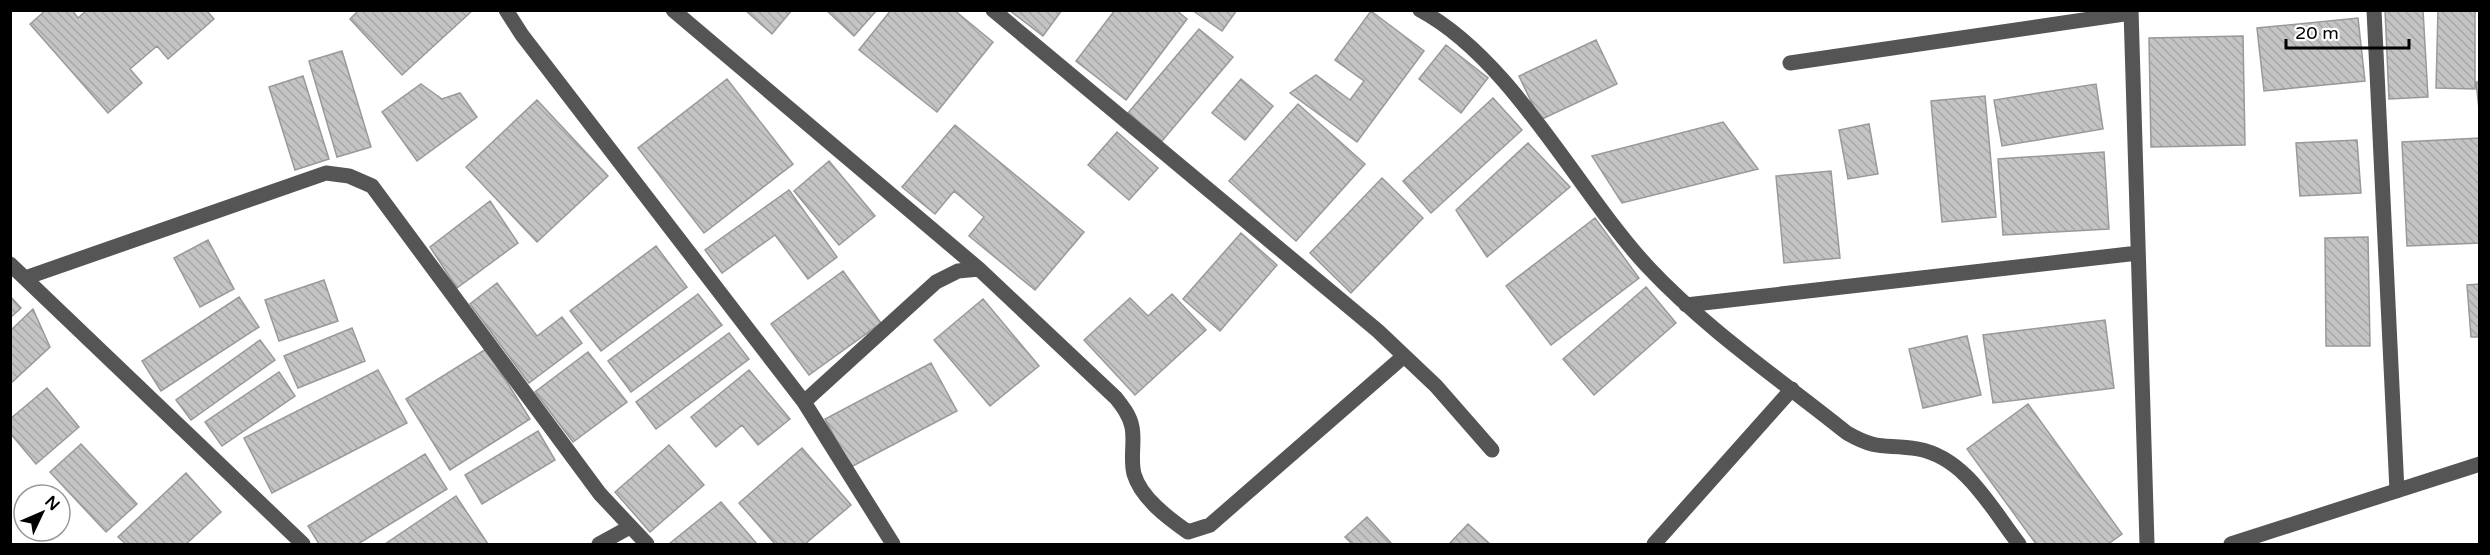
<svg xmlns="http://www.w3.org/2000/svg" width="2490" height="555" font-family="'Varela Round',sans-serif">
<defs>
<pattern id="building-back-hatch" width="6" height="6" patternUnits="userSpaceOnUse" patternTransform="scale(1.5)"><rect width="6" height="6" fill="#c4c4c4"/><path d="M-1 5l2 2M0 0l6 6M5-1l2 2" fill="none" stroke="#a7a7a7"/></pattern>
</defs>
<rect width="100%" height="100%" fill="#fff"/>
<!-- building -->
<path fill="url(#building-back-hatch)" stroke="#999" stroke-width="1.5" d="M46 10H72L78 18 87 10H206L214 19 168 59 157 46 130 69 142 83 108 113 30 24Z
M359 10H473L402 75 350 19Z
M745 10H792L772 34Z
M826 10H877L854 36Z
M891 10H954L993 42 937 112 859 50Z
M1009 10H1062L1043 36Z
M1115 10H1176L1187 19 1126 100 1076 61Z
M1192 10H1237L1222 31Z
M2385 10H2423L2428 97 2389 99Z
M2438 10H2475V89L2436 88Z
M1371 11 1424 51 1357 142 1290 93 1316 75 1350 100 1364 81 1335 60Z
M2358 18 2365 81 2264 91 2257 28Z
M1199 29 1233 57 1162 141 1128 113Z
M2243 36 2245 145 2151 147 2149 38Z
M1596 40 1617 84 1540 120 1519 76Z
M1446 45 1488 78 1461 113 1419 79Z
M342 51 371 147 337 157 309 61Z
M303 76 329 159 295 170 269 87Z
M727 79 793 164 704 233 638 148Z
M1241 79 1273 106 1245 140 1212 113Z
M2476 82H2480V118Z
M421 84 442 99 460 93 477 117 417 161 382 112Z
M2096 84 2103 129 2002 146 1994 100Z
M1985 96 1996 217 1942 222 1931 101Z
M1493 98 1522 130 1431 213 1403 181Z
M537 100 608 176 537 242 466 167Z
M1298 104 1365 164 1296 241 1229 181Z
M1723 122 1758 169 1622 203 1592 156Z
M1869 124 1878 174 1848 179 1839 130Z
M955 125 1084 232 1035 290 969 236 984 217 954 191 935 214 902 187Z
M1117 132 1158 168 1129 200 1088 165Z
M2480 138V243L2407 246 2402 142Z
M2357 140 2361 193 2300 196 2296 143Z
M1528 143 1570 187 1487 257 1456 210Z
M2104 152 2109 229 2003 235 1998 159Z
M829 161 875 216 839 245 794 191Z
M1831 171 1840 258 1784 263 1776 176Z
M1382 178 1423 218 1351 293 1310 253Z
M789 190 837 257 808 279 775 235 722 273 705 250Z
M490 201 518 243 457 288 430 247Z
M1595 218 1639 278 1551 345 1506 286Z
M1241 233 1277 265 1220 331 1183 299Z
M2368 237 2370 346H2326L2325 238Z
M208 240 234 289 200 307 174 258Z
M656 246 687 287 601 351 570 311Z
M843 271 881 323 809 375 771 324Z
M324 280 338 321 279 341 265 300Z
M497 283 537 336 562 317 582 343 529 383 470 304Z
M2480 284V337H2471L2467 285Z
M1646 287 1676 323 1594 395 1563 359Z
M698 294 722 325 631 392 608 361Z
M1172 294 1206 330 1135 395 1084 340 1130 298 1148 316Z
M10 296 21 308 10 318Z
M239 297 259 327 161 391 142 361Z
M983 299 1039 366 990 406 934 340Z
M33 309 50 347 10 384V331Z
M2105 320 2114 388 1993 403 1983 335Z
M352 328 365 361 298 388 284 356Z
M729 333 749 359 656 429 636 402Z
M1967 336 1981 395 1923 408 1909 349Z
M260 340 275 360 191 420 176 400Z
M486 349 530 419 450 470 406 399Z
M588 352 627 402 573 442 535 392Z
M931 363 957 411 851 467 825 419Z
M378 370 407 423 272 493 244 438Z
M749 370 790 419 758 445 742 425 716 447 691 417Z
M279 372 295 396 222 446 205 422Z
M47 388 79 427 36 464 10 433V419Z
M2028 404 2122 534 2108 544H2036L1967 449Z
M538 431 555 460 482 504 465 475Z
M81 444 137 504 106 532 50 472Z
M669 445 704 485 650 532 615 492Z
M802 448 851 505 805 544H775L739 503Z
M425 454 447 489 358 544H319L308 526Z
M186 473 221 512 186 544H126L118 537Z
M456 496 488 544H385Z
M721 502 757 544H669Z
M1367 517 1392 544H1352L1345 537Z
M1468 524 1490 544H1449Z"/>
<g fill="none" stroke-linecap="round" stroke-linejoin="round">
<!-- minor -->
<path stroke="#555" stroke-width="15" d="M506 10 522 35 804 402 893 544
M673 10 979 269
M993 10 1378 331 1436 386 1492 450
M1420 10C1513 60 1577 191 1648 267 1707 330 1781 380 1847 433 1880 452 1886 443 1918 449 1966 458 1991 508 2019 544
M2131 10 2147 544
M2374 10 2397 491
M1790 63 2131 13
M10 264 303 544
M25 278 326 173 349 176 372 186 600 494 647 544
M1686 305 2138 253
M804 402 936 282 958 271 979 269 1116 398C1123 407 1130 416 1132 427 1135 442 1130 458 1134 474 1141 498 1168 518 1188 532L1210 525 1404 356
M599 544 630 527
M1654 544 1792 389
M2231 544 2480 464"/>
</g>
<!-- border -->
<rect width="2490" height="555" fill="none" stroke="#000000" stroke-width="24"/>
<!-- north arrow -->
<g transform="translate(42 513) rotate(46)"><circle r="28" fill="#ffffff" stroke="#999999" stroke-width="1.5"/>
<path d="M0-4.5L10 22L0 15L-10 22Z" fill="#000000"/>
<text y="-9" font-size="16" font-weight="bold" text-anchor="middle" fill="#000000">N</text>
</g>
<!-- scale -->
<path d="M2286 39v9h123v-9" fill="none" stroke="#000000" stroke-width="3"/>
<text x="2295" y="39" font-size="18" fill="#000000" stroke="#ffffff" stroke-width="4.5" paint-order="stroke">20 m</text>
</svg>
